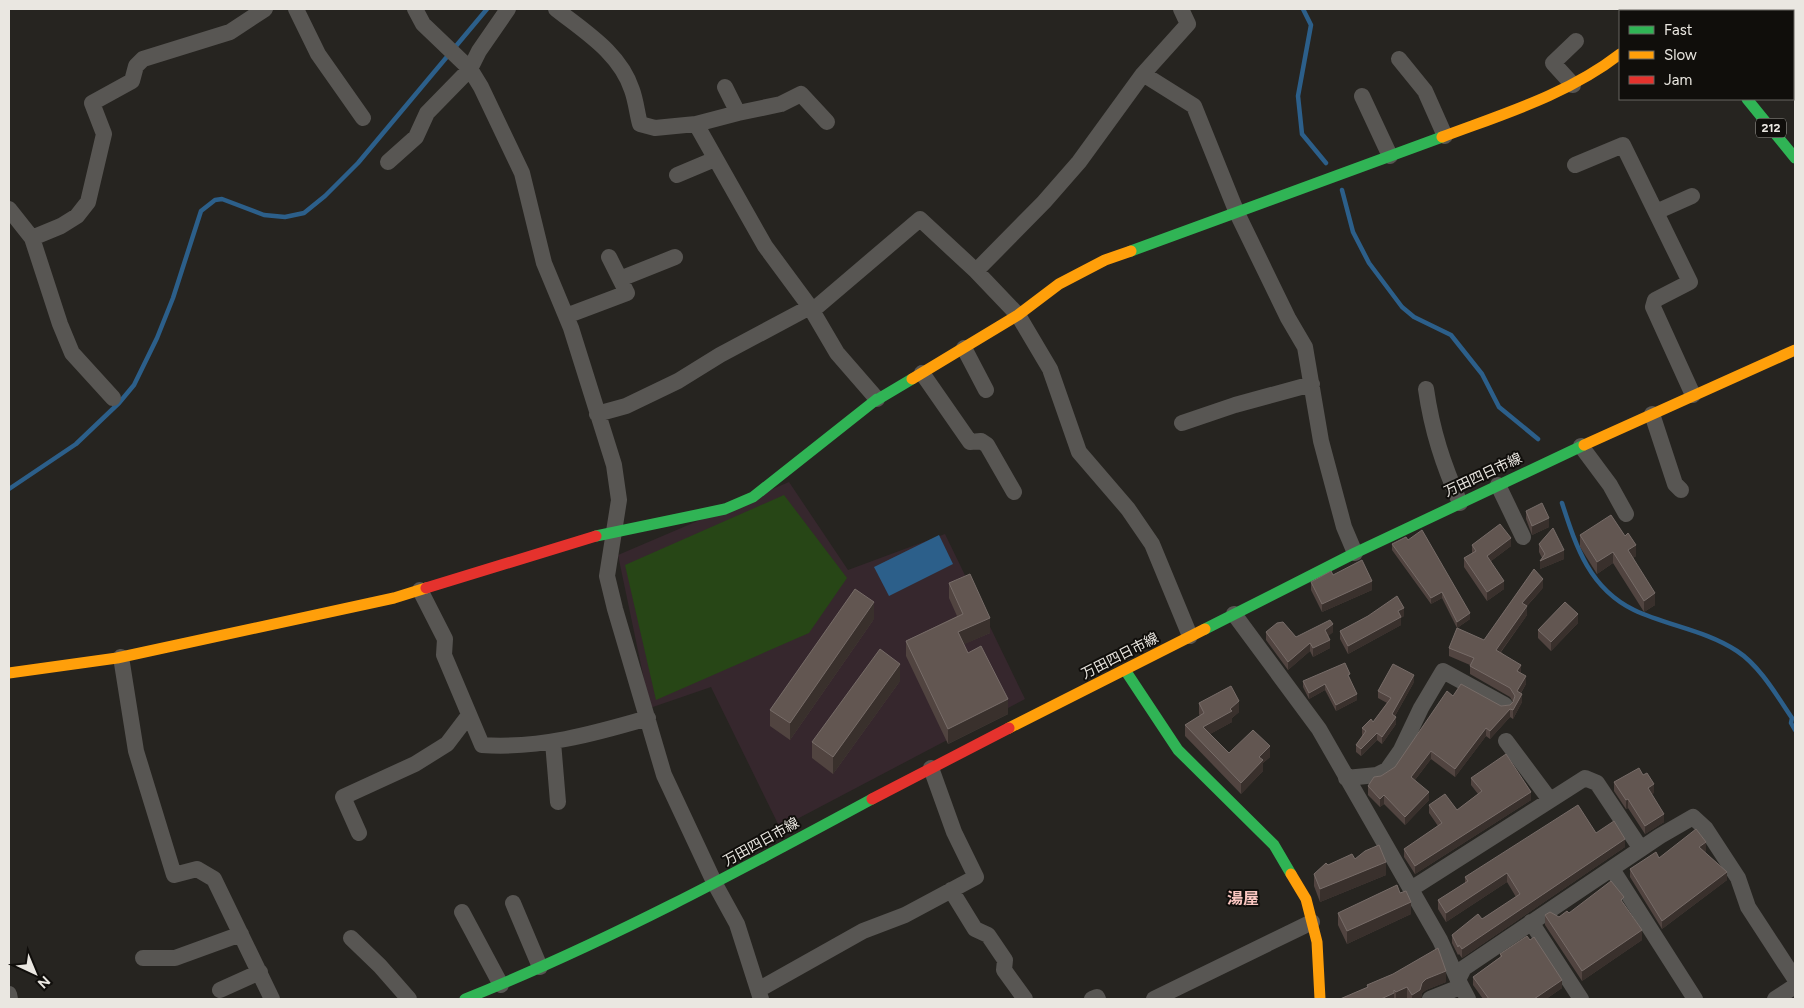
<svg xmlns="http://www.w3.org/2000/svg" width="1804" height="1008" font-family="Figtree,'Noto Sans JP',sans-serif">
<rect width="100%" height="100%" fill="#262420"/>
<!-- education -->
<path fill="#36272d" d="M789 482 848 570 945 534 1025 699 780 828 711 687 650 708 618 555Z"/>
<!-- green -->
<path fill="#274616" d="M784 495 847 578 809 633 656 700 625 565Z"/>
<!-- water -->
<path fill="#2c5f8a" d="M939 535 953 564 889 596 874 567Z"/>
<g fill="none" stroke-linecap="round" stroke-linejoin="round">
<!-- stream -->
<path stroke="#2c5f8a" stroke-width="4.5" d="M1303 9 1311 25 1298 96 1302 134 1326 163
M1342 190 1353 232 1369 263 1402 307 1414 317 1451 335 1482 374 1499 407 1538 439
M9 489 76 444 119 403 134 385 157 338 173 298 201 211 215 200 222 199 264 215 285 217 304 213 325 196 358 163 487 9
M1562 503C1576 546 1589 588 1634 610 1668 626 1705 630 1737 651 1760 666 1777 696 1792 718L1791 723 1795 730"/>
<!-- street -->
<path stroke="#585653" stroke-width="16" d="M296 9 318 54 363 118
M508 9 479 51 470 69 481 87 522 173 544 263 571 328 614 465 619 500 607 576 615 609 664 775 715 884 737 924 761 999
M556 9C585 32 620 53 632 90 636 101 637 113 640 124L655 128 696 124 765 246 810 307 720 355 678 381 626 406 597 414
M1793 52 1795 51
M1399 59 1425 91 1445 136
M1143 74 1194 106 1237 213 1288 318 1305 347 1321 441 1344 527 1355 553
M1573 85 1553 63 1576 41
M1362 96 1390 156
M738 113 781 104 801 94 827 122
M696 124 738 113 725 87
M388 162 416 137 427 113 470 69 423 24 415 9
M1575 165 1623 145 1690 282 1655 300 1653 307 1693 395
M677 175 715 159
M9 209 32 238 60 324 72 353 113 398
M1656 212 1692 196
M32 238 61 226 77 216 88 202 104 134 92 103 132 81 136 66 143 59 230 32 265 9
M976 271 1044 202 1079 162 1143 74 1188 24 1181 9
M620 279 675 257
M810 307 837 353 877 399
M812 311 920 219 976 271 1018 315 1050 369 1079 452 1128 509 1152 544 1190 636
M566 316 627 293 609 257
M964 348 986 390
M922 373 970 442 981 441 987 445 1014 492
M1426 389C1432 431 1443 464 1460 503
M1652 414 1675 484 1681 490
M1182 423 1235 405 1312 384
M1581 446 1610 485 1626 514
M1498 485 1523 537
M420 590 445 639 444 655 482 745C539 749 593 734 648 718
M1234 614 1319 729 1440 940 1458 980
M121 657 136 751 174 875 197 869 214 879 272 999
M1506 741 1550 800
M553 742 558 802
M1346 778 1377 775 1387 770 1401 750 1421 708 1443 671 1505 705
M359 833 343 797 415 764 447 744 469 715
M1612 869 1695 999
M1411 889 1585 778 1597 783 1641 849
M951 890 975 929 988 935 1005 960 1004 970 1025 999
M513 903 540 967
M462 912 501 985
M1531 922 1581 999
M351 938 380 966 409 999
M143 958H175L241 934
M220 990 260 972
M758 990 863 931 905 915 976 877 954 832 931 768
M9 994 10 999
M1092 999 1097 997 1098 999
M1154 999 1312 922
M1430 999 1460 987
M1468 999 1458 980 1464 968 1660 836 1693 817 1706 829 1738 878 1748 907 1795 979
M1775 999 1795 986"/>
<!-- fast -->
<path stroke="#30b455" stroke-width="11" d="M1673 9 1675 11
M1747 99 1795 158
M1131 251 1442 137
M596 536 725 509 753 497 877 399 875 401 912 379
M1205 629 1355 553 1584 445
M1125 670 1178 750 1274 845 1291 874
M465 999C605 943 739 871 872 799"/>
<!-- slow -->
<path stroke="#ff9f0a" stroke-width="11" d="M1442 137C1503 114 1567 95 1620 54
M912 379 1018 315 1059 284 1105 260 1131 251
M1584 445 1795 350
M9 673 117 658 394 598 426 588
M1009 728 1205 629
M1291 874 1306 899 1317 942 1320 999"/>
<!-- jam -->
<path stroke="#e5322d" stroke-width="11" d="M426 588 596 536
M872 799 1009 728"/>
</g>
<!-- wall -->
<path fill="#514440" d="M1526 511 1549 527 1532 535 1526 519Z
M1580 535 1636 556 1633 558 1655 605 1644 612 1613 563 1597 574 1580 547Z
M1392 544 1470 619 1457 628 1442 598 1431 604 1392 550Z
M1539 544 1564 559 1540 569 1542 558 1539 552Z
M1472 545 1511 546 1491 561 1504 589 1487 601 1464 567V558L1472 553Z
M1333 575 1372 590 1322 612 1311 590V582Z
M949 583 990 633 964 644 968 653 1008 714 948 744 906 656V641L957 616 949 598Z
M1543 588 1527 606V615L1501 652 1521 673 1526 684 1521 693 1522 702 1513 719 1510 717 1490 739 1486 736 1455 777 1431 759 1415 780 1429 800 1405 825 1384 804 1380 807 1368 795V786L1381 776 1395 767 1453 696 1501 706 1510 705 1513 702 1510 697 1470 674V665L1449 656V648L1484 640Z
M1404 616 1401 618V625L1348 654 1340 639V631Z
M874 619 790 740 770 726V710Z
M1578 623 1551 651 1538 638V630Z
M1266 632 1296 637 1333 632 1328 636 1330 648 1313 657 1310 651 1288 670 1266 640Z
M1350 680 1357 700 1336 711 1325 690 1309 699 1303 687V681Z
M900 681 833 774 812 758V742Z
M1414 682 1395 716 1396 724 1382 744 1377 740 1361 756 1356 752V745L1362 736V728L1373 722 1387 703 1378 698V691Z
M1199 703 1239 712 1232 718V722L1210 734 1229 753 1270 757 1263 763V771L1241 794 1185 736V725L1200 716 1199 714Z
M1471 778 1531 800 1415 874 1404 857V849L1438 826 1429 813V805L1457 810 1478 794 1471 785Z
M1614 782 1654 793 1651 794 1664 822 1645 834 1628 808 1626 809 1614 791Z
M1596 833 1625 847 1462 958 1459 954 1458 955 1452 943V935L1482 919 1516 897 1507 882 1446 922 1438 909V900L1465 883V877Z
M1706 851 1705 852 1727 880 1662 929 1630 877V869L1659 858Z
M1355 859 1386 875 1320 902 1314 886V874L1328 865Z
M1624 904 1642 940 1582 981 1545 925V915L1559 917 1569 913Z
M1338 913 1411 914 1347 944 1338 925Z
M1500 954 1562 988 1546 999H1483L1473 985V977L1500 957Z
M1446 982 1426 990 1422 993 1421 999H1408L1407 998 1405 999H1340L1367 988V985Z"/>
<!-- shaded-wall -->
<path fill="#39302c" d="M1549 518V527L1532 535V526Z
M1511 538V546L1487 564V556Z
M1636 545V556L1628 561V550Z
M1564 550V559L1540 569V561Z
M1613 552V563L1597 574V562Z
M1543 579V588L1522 611V603Z
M1372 581V590L1322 612V604Z
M1504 581V589L1487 601V592Z
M1442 592V598L1431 604V598Z
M1655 593V605L1644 612V601Z
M874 602V619L790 740V723Z
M1527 606V615L1496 658V650Z
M1404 608V616L1401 618V625L1348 654V646Z
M1470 613V619L1457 628V622Z
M1578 614V623L1551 651V642Z
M990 618V633L958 647V632Z
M1333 624V632L1325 639V630Z
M1330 640V648L1313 657V648Z
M1310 643V651L1288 670V662Z
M900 664V681L833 774V757Z
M1521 665V673L1517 671Z
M1414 675V682L1392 721V714Z
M1526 676V684L1517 699V691Z
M1325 684V690L1309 699V693Z
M1357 694V700L1336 711V705Z
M1522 694V702L1513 719V710Z
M1008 699V714L948 744V729Z
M1239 701V712L1232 718V722L1203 738V727L1230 709Z
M1510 709V717L1490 739V731Z
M1396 717V724L1382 744V737Z
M1486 728V736L1455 777V769Z
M1377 733V740L1361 756V749Z
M1270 746V757L1263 763V771L1241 794V783L1259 757Z
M1431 751V759L1411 785V777Z
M1654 784V793L1648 796V788Z
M1429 792V800L1405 825V817Z
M1531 792V800L1415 874V866Z
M1384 795V804L1380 807V799Z
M1628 799V808L1626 809V800Z
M1664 814V822L1645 834V826Z
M1625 839V847L1462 958V949Z
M1706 842V851L1699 856V847Z
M1386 862V875L1320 902V889Z
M1727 872V880L1662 929V921Z
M1507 873V882L1446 922V913Z
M1411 902V914L1347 944V931Z
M1642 930V940L1582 981V971Z
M1446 971V982L1426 990 1422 993 1421 999H1412V995L1422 983 1426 979Z
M1562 980V988L1546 999H1534Z
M1407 987V998L1405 999H1396V992Z
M1394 993V999H1381Z"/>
<!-- building -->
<path fill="#625651" stroke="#776c68" d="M1542 503 1549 518 1532 526 1526 511Z
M1611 515 1625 536 1628 533 1636 545 1628 550 1655 593 1644 601 1613 552 1597 562 1580 535Z
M1500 524 1511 538 1487 556 1504 581 1487 592 1464 558 1476 551 1472 545Z
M1553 528 1564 550 1540 561 1545 554 1539 544Z
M1422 530 1470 613 1457 622 1442 592 1431 598 1392 544 1406 537 1408 540Z
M1362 560 1372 581 1322 604 1311 582 1331 571 1333 575Z
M1534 569 1543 579 1522 603 1527 606 1496 650 1521 665 1517 671 1526 676 1517 691 1522 694 1513 710 1510 709 1490 731 1486 728 1455 769 1431 751 1411 777 1429 792 1405 817 1384 795 1380 799 1368 786 1374 777 1381 776 1395 767 1447 691 1453 696 1461 684 1501 706 1510 705 1513 702 1515 696 1510 688 1470 666 1474 658 1449 648 1457 628 1484 640Z
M970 574 990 618 958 632 968 653 981 646 1008 699 948 729 906 641 963 614 949 583Z
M855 589 874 602 790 723 770 710Z
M1397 596 1404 608 1398 611 1401 617 1348 646 1340 631 1368 616Z
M1565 602 1578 614 1551 642 1538 630Z
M1330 620 1333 624 1325 630 1330 640 1313 648 1310 643 1288 662 1266 632 1277 623 1283 622 1296 637Z
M880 649 900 664 833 757 812 742Z
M1345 663 1350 674 1348 675 1357 694 1336 705 1325 684 1309 693 1303 681Z
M1393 664 1414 675 1392 714 1396 717 1382 737 1377 733 1361 749 1356 745 1366 731 1362 728 1371 719 1373 722 1391 698 1378 691Z
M1231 686 1239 701 1230 709 1232 711 1203 727 1229 753 1253 730 1270 746 1259 757 1263 760 1241 783 1185 725 1204 713 1199 703Z
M1506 754 1531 792 1415 866 1404 849 1442 823 1429 805 1445 794 1457 810 1482 791 1471 778Z
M1639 768 1643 775 1647 773 1654 784 1648 788 1664 814 1645 826 1628 799 1626 800 1614 782Z
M1578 805 1596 833 1614 821 1625 839 1462 949 1459 945 1458 947 1452 935 1478 914 1482 919 1520 894 1507 873 1446 913 1438 900 1468 881 1465 877Z
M1696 829 1706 842 1699 847 1727 872 1662 921 1630 869 1656 852 1659 858Z
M1379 845 1386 862 1320 889 1314 874 1326 863 1328 865 1352 854 1355 859 1365 851Z
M1611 881 1624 897 1621 900 1642 930 1582 971 1545 915 1550 912 1559 917 1567 911 1569 913Z
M1397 885 1400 893 1406 891 1411 902 1347 931 1338 913Z
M1527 936 1530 940 1534 937 1562 980 1534 999H1489L1473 977 1502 956 1500 954Z
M1438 948 1446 971 1426 979 1422 983 1420 990 1412 995 1407 987 1396 992 1394 990V993L1381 999H1340L1368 987 1367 985 1393 974Z"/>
<g text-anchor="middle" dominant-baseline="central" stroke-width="4" stroke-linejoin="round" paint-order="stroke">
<!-- shield labels -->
<rect fill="#100e0b" stroke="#a9a6a1" stroke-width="1" x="1756" y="118.5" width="30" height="19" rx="4"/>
<g font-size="12" font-weight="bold" fill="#eae7e1">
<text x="1771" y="128">212</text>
</g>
<!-- street labels -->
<g font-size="14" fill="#eae7e1" stroke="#100e0b">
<text transform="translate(1483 475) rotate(-25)">万田四日市線</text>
<text transform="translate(1120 656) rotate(-27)">万田四日市線</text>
<text transform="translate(761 842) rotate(-29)">万田四日市線</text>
</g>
<!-- quarter labels -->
<g font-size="16" font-weight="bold" fill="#fac6c1" stroke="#100e0b">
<text x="1243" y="898">湯屋</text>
</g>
</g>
<!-- border -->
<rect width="1804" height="1008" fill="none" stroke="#eae7e1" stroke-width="20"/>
<!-- legend -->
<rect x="1619" y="10" width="175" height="90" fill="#100e0b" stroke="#676561"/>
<rect x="1629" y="26" width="25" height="8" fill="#30b455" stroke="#676561"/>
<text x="1664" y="35" font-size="15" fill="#eae7e1">Fast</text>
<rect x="1629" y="51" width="25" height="8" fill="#ff9f0a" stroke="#676561"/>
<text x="1664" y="60" font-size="15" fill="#eae7e1">Slow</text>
<rect x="1629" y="76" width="25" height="8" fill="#e5322d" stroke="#676561"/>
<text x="1664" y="85" font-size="15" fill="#eae7e1">Jam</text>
<!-- north arrow -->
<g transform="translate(35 973) rotate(136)" stroke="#100e0b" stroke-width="4" paint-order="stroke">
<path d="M0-4L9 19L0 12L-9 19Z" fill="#eae7e1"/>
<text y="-8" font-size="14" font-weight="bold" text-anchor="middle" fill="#eae7e1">N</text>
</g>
</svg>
